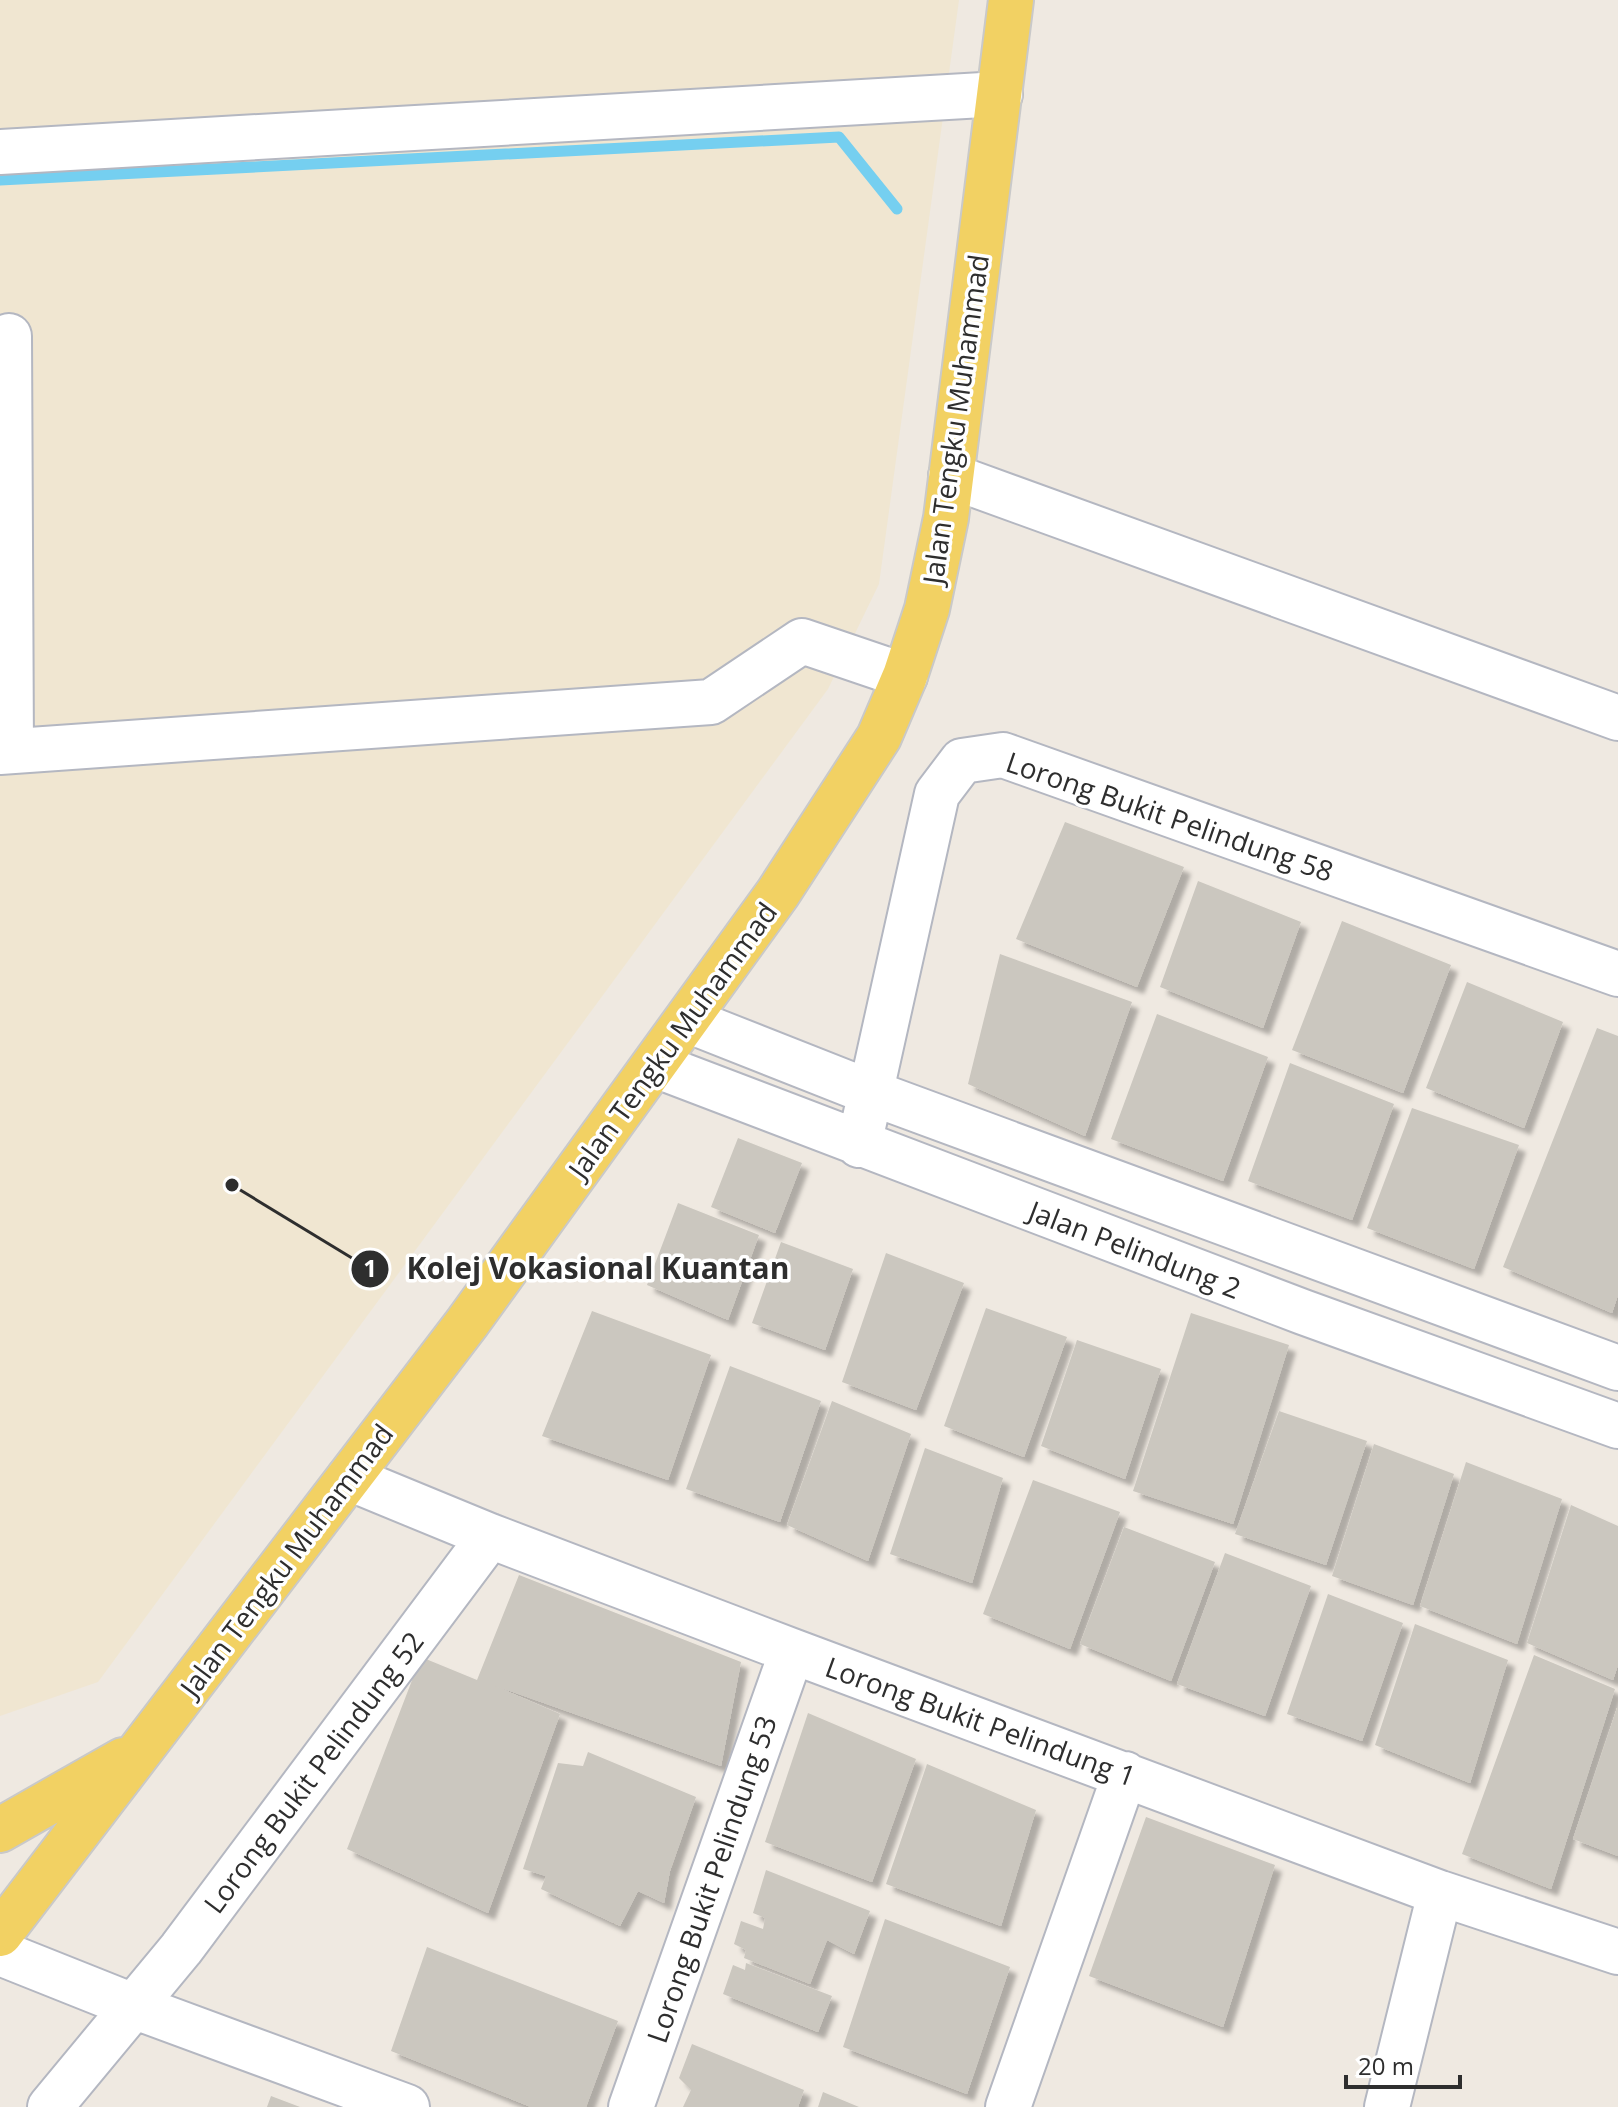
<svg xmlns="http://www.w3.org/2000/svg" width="1618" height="2107" font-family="'Open Sans',sans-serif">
<defs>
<filter id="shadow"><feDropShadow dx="7" dy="7" stdDeviation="2" flood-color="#0004"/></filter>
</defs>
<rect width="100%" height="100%" fill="#efe9e1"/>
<!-- education -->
<path fill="#f0e6d1" d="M0 0H959L879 584 828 689 98 1682 0 1716Z"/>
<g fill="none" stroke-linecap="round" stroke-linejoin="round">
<!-- stream -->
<path stroke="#75cff0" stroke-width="11" d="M0 180 839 137 897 209"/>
</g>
<!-- building -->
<path fill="#cbc7bf" filter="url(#shadow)" d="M1065 822 1184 867 1137 987 1016 939Z
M1198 881 1301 922 1263 1028 1160 987Z
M1342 921 1451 965 1403 1093 1292 1050Z
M1000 954 1132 1002 1085 1136 968 1084Z
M1467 982 1563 1022 1524 1128 1426 1088Z
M1157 1014 1268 1057 1223 1181 1111 1139Z
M1597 1028 1618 1036V1295L1612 1313 1503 1267Z
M1290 1063 1394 1104 1352 1220 1248 1181Z
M1412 1108 1519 1145 1474 1269 1367 1228Z
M738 1138 802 1163 775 1233 711 1207Z
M678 1203 759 1235 728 1320 647 1285Z
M781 1242 853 1269 825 1350 752 1323Z
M886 1253 964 1283 916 1410 842 1382Z
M986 1308 1067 1337 1024 1457 944 1426Z
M592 1311 711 1355 668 1480 542 1436Z
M1191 1313 1289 1345 1233 1524 1133 1491Z
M1077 1340 1161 1369 1125 1479 1041 1446Z
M730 1366 821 1401 780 1522 686 1489Z
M832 1401 911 1434 868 1561 787 1525Z
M1279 1411 1367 1441 1326 1565 1235 1534Z
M1374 1444 1454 1474 1413 1605 1332 1576Z
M925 1448 1003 1478 972 1583 890 1554Z
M1466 1462 1562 1499 1517 1644 1420 1606Z
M1033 1480 1120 1512 1070 1649 983 1614Z
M1571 1505 1618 1526V1665L1613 1680 1527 1643Z
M1124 1527 1215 1562 1171 1681 1080 1644Z
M1225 1553 1311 1586 1265 1716 1177 1684Z
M519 1575 741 1662 721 1766 493 1685 560 1714 488 1913 347 1849 421 1657 477 1680Z
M1328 1594 1403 1623 1362 1741 1287 1714Z
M1415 1624 1508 1660 1470 1783 1375 1745Z
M1534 1655 1615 1689 1551 1889 1462 1854Z
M1617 1708H1618V1856L1573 1839Z
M808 1713 916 1759 872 1882 765 1842Z
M588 1752 696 1797 670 1871 664 1903 638 1891 620 1926 541 1889 546 1876 523 1869 558 1763 583 1766Z
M927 1764 1036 1810 1001 1926 886 1884Z
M1146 1817 1275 1865 1223 2027 1089 1976Z
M766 1870 870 1911 854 1954 827 1940 810 1984 744 1958 746 1950 734 1944 741 1921 763 1929 765 1918 753 1913Z
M885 1919 1010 1967 967 2094 843 2047Z
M427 1947 618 2021 586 2107H531L391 2051Z
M746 1963 832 1996 818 2032 723 1994 733 1965 745 1970Z
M692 2044 804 2090 798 2107H683L691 2090 679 2078Z
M823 2092 859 2107H818Z
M271 2096 300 2107H267Z"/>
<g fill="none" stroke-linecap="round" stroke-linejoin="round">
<defs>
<path id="minor" d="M0 152 1000 94
M9 336 11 750
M951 476 1618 718
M0 752 711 702 802 641 905 676
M687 1020 872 1093 1618 1368
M655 1065 1303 1312 1618 1426
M859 1145 937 794 962 761 1003 755 1618 974
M349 1478 490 1536 792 1651 1440 1893 1618 1952
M0 1953 133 2006 407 2107
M50 2107 181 1949 490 1536
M631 2107 792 1651
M1008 2107 1125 1774
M1387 2107 1440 1893"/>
<path id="major" d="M0 1830 123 1760
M0 1934 467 1323 778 893 879 737 905 676 927 609 946 518 1011 0"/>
</defs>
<!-- minor casing -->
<use href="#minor" stroke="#b4b7c1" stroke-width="48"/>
<!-- major casing -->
<use href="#major" stroke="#c9c9c9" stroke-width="48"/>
<!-- minor -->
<use href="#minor" stroke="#fff" stroke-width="44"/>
<!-- major -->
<use href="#major" stroke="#f2d163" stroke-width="44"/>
</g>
<g text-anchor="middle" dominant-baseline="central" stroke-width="7" stroke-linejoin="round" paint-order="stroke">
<!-- street labels -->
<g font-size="28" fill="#2e2e2e" stroke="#fff">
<text transform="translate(955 419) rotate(-82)">Jalan Tengku Muhammad</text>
<text transform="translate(1170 816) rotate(19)">Lorong Bukit Pelindung 58</text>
<text transform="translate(672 1040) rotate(-54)">Jalan Tengku Muhammad</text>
<text transform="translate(1135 1249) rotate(21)">Jalan Pelindung 2</text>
<text transform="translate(286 1560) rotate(-53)">Jalan Tengku Muhammad</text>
<text transform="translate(981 1721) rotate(20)">Lorong Bukit Pelindung 1</text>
<text transform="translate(313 1772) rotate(-53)">Lorong Bukit Pelindung 52</text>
<text transform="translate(711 1879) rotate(-71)">Lorong Bukit Pelindung 53</text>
</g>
</g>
<!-- callouts -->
<path fill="none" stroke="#2e2e2e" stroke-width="3" d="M232 1185L370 1269"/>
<g fill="#2e2e2e" stroke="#fff" stroke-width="3">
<circle cx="232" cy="1185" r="8"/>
<circle cx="370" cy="1269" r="20"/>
</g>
<g font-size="24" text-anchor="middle" font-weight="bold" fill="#fff">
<text x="370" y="1277">1</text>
</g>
<g font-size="30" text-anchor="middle" font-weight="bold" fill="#2e2e2e" stroke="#fff" stroke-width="7" stroke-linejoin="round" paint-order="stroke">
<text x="598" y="1279">Kolej Vokasional Kuantan</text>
</g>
<!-- scale -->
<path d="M1346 2075v12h114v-12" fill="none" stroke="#2e2e2e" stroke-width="4"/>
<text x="1358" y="2075" font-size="24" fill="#2e2e2e" stroke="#ffffff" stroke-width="6" paint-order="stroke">20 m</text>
</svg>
